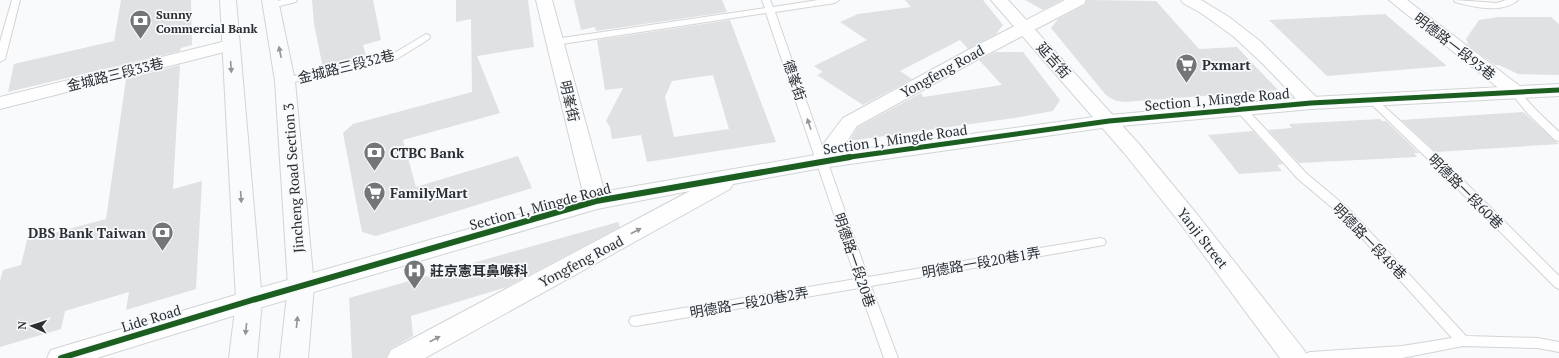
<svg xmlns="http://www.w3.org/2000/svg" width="1559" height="358" font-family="'PT Serif','Noto Sans TC',serif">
<rect width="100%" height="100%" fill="#f8fafc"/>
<!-- building -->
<path fill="#dfe1e3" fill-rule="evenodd" d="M121 0H191L192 45 181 48 180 51 8 92 14 64 114 41Z
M312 0H373L381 40 363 45 367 59 323 68 314 24Z
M456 0H528L534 47 477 56 500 113 403 140 416 187 518 156 532 188 376 236 362 232 343 133 353 124 472 92 471 19 456 22Z
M574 0H722L727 12 596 31 595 27 581 30Z
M905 0H983L1003 25 996 34 968 49 960 40 900 71 912 79 863 105 817 75 823 72 814 66 867 40 840 22 858 14 911 7Z
M1025 0H1062L1043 10Z
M1087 0 1156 1 1199 49 1237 47 1278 90 1125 102 1117 101 1110 98 1105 94 1051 28 1058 19 1085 5Z
M1385 14 1447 66 1327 76 1269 20Z
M1498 17H1551L1559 24V75L1518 74 1499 65H1495L1469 46 1466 39 1479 20Z
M730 20 776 142 647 162 641 135 612 139 610 127 606 121 623 88 605 90 597 40ZM713 75 729 129 674 137 665 97 672 81Z
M995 52H1023L1060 100 1053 111 1014 118 849 141 858 127 921 93 923 97 1002 85 979 60Z
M180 65 173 189 202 181 196 289 126 310 129 292 65 311 61 329 0 347V281L3 270 21 265 27 240 106 219 126 79Z
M1523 112 1559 144 1436 152 1401 120Z
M1380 119 1382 121H1386L1419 153H1414L1417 157 1299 163 1268 130 1292 128 1289 124Z
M1253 131 1283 164 1277 165 1282 171 1239 174 1208 135Z
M618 222 620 227 507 287 411 316 413 336 390 349 386 358H352L349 298Z"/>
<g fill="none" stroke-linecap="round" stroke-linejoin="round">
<defs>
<path id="service" d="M12 0H20L5 59 0 62V42Z
M282 0H297L296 2 271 8 267 5 268 3Z
M762 0H770L773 7 818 0H839L835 3 775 12 868 277 1100 238 1104 239 1106 242 1104 245 871 286 898 358H884L859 288 636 326 631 325 629 321 631 317 636 316 856 279 766 13 555 45 550 42 555 39 765 8Z
M1454 0 1497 3 1506 0H1518C1503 14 1473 7 1455 2Z
M426 34 429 35 430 37 429 39 397 59 285 84 280 81 285 78 391 55Z
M1514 88 1517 89 1536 110 1559 132V141L1555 140 1528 114 1511 93 1509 91 1511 89Z
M1371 96 1374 97 1444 161 1559 276V289L1555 287 1436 167 1368 101 1366 99 1368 97Z
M1240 105 1244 106 1306 173 1350 210 1466 336 1538 338 1559 342V352L1538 348 1463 346 1402 358H1303L1305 354 1310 352 1402 346 1452 338 1342 216 1298 179 1236 110 1235 108Z"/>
<path id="minor" d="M536 0H552L607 201 604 206 596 208 588 206 585 201Z
M991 0H1008L1139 144 1196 213 1304 350 1308 358H1280L1180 223 1125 154Z
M1181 0H1201L1229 17 1261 42 1318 99 1320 103 1318 107 1311 109 1304 107 1263 64 1233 36 1201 13 1183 3Z
M1389 0H1407L1521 87 1523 91 1521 95 1514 97 1507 95Z
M230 40 236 41 239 45 236 49 0 109V97Z"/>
<path id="tertiary" d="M1065 0H1086L1084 4 982 57 857 126 840 152 1109 115 1311 97 1559 84V96L1311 109 1109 127 822 168 733 184 730 189 425 358H387L391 350 690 191 597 209 249 311 97 358H47L51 350 61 347 249 291 596 193 815 155 843 118 970 49Z"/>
<path id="secondary" d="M220 0H236L262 301 257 358H229L236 301Z
M262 0H278L295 81 314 286 308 358H280L288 286 275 81Z"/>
</defs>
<!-- service casing -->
<use href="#service" stroke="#d2d4d6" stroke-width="2"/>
<!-- minor casing -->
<use href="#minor" stroke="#d2d4d6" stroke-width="2"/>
<!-- tertiary casing -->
<use href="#tertiary" stroke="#d2d4d6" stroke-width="2"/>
<!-- secondary casing -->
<use href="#secondary" stroke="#d2d4d6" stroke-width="2"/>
<!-- service -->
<use href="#service" fill="#fefeff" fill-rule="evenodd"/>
<!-- minor -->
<use href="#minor" fill="#fefeff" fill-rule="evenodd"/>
<!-- tertiary -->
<use href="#tertiary" fill="#fefeff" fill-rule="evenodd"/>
<!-- secondary -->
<use href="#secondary" fill="#f9fbfc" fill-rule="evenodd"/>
<defs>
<path id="cycleway-far1" d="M843 158 1109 121 1311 103 1559 90"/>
<path id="cycleway" d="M61 358 249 301 596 201 850 157"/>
</defs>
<!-- cycleway-far1 casing -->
<use href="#cycleway-far1" stroke="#f7fafd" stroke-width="7"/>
<!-- cycleway casing -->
<use href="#cycleway" stroke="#f7fafd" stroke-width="9"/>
<!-- cycleway-far1 -->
<use href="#cycleway-far1" stroke="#1b5e20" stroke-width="5"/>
<!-- cycleway -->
<use href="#cycleway" stroke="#1b5e20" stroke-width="6"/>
</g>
<!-- one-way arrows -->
<defs><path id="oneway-solid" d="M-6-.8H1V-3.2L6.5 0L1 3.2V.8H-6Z"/></defs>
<g fill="#929597">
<use href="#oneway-solid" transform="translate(280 52) rotate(-101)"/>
<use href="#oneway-solid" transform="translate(231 67) rotate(86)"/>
<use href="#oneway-solid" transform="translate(241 197) rotate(86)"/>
<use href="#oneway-solid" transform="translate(297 322) rotate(-84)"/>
<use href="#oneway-solid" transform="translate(246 329) rotate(96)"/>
</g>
<g fill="#959698">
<use href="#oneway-solid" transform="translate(809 124) rotate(-109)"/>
<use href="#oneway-solid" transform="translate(636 231) rotate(-28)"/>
<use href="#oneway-solid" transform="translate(435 339) rotate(-28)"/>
</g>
<!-- icons -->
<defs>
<symbol id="bank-pin" viewBox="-11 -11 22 30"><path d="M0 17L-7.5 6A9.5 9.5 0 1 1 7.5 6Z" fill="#737679" stroke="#f7fafd"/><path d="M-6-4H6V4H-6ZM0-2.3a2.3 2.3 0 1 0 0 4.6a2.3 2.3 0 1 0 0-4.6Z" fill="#fff"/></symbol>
<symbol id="supermarket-pin" viewBox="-11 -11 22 30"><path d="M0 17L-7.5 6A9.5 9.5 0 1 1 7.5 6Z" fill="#737679" stroke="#f7fafd"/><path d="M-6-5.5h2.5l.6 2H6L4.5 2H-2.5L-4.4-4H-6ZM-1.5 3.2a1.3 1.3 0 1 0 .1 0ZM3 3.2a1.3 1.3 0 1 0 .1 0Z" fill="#fff"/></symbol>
<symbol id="hospital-pin" viewBox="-11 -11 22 30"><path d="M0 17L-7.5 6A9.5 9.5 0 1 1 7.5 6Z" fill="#737679" stroke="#f7fafd"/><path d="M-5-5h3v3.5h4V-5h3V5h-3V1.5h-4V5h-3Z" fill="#fff"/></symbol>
</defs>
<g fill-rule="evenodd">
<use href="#bank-pin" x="128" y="8" width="25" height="34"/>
<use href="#supermarket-pin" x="1174" y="52" width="25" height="34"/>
<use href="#bank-pin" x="362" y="140" width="25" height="34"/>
<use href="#supermarket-pin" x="362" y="180" width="25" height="34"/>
<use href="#bank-pin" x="150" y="220" width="25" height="34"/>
<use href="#hospital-pin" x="402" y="258" width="25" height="34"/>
</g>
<g text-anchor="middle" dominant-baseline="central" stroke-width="3.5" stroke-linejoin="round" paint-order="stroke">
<!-- far-poi labels -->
<g font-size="12" font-weight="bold" fill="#2c2f32" stroke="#f7fafd" text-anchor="start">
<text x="156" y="14">Sunny<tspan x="156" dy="14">Commercial Bank</tspan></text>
</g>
<!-- street labels -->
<g font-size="14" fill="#2c2f32" stroke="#f7fafd">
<text transform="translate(1455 46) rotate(38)">明德路一段93巷</text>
<text transform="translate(1054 60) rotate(48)">延吉街</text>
<text transform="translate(346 66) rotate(-14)">金城路三段32巷</text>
<text transform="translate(942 71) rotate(-29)">Yongfeng Road</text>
<text transform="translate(115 74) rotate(-14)">金城路三段33巷</text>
<text transform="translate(795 80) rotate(71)">德峯街</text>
<text transform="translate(1217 99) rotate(-5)">Section 1, Mingde Road</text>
<text transform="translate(570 101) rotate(77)">明峯街</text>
<text transform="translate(895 139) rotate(-8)">Section 1, Mingde Road</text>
<text transform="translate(293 178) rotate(-94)">Jincheng Road Section 3</text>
<text transform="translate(1466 191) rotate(45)">明德路一段60巷</text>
<text transform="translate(540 206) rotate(-15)">Section 1, Mingde Road</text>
<text transform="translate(1203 238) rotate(52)">Yanji Street</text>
<text transform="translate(1370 241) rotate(46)">明德路一段48巷</text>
<text transform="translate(855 260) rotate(71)">明德路一段20巷</text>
<text transform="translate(581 261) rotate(-28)">Yongfeng Road</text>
<text transform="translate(981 262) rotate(-10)">明德路一段20巷1弄</text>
<text transform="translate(749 302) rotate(-10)">明德路一段20巷2弄</text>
<text transform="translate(151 318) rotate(-17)">Lide Road</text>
</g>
<!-- poi labels -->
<g font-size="14" font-weight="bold" fill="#2c2f32" stroke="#f7fafd" text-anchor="start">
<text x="1202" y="64">Pxmart</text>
<text x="390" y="152">CTBC Bank</text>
<text x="390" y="192">FamilyMart</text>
<text x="146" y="232" text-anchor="end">DBS Bank Taiwan</text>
<text x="430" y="270">莊京憲耳鼻喉科</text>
</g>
</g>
<!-- north arrow -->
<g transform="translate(32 326) rotate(273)" stroke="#f7fafd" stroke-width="3" paint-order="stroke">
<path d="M0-3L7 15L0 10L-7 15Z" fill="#2c2f32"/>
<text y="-6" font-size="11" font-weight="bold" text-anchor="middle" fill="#2c2f32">N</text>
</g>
</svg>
